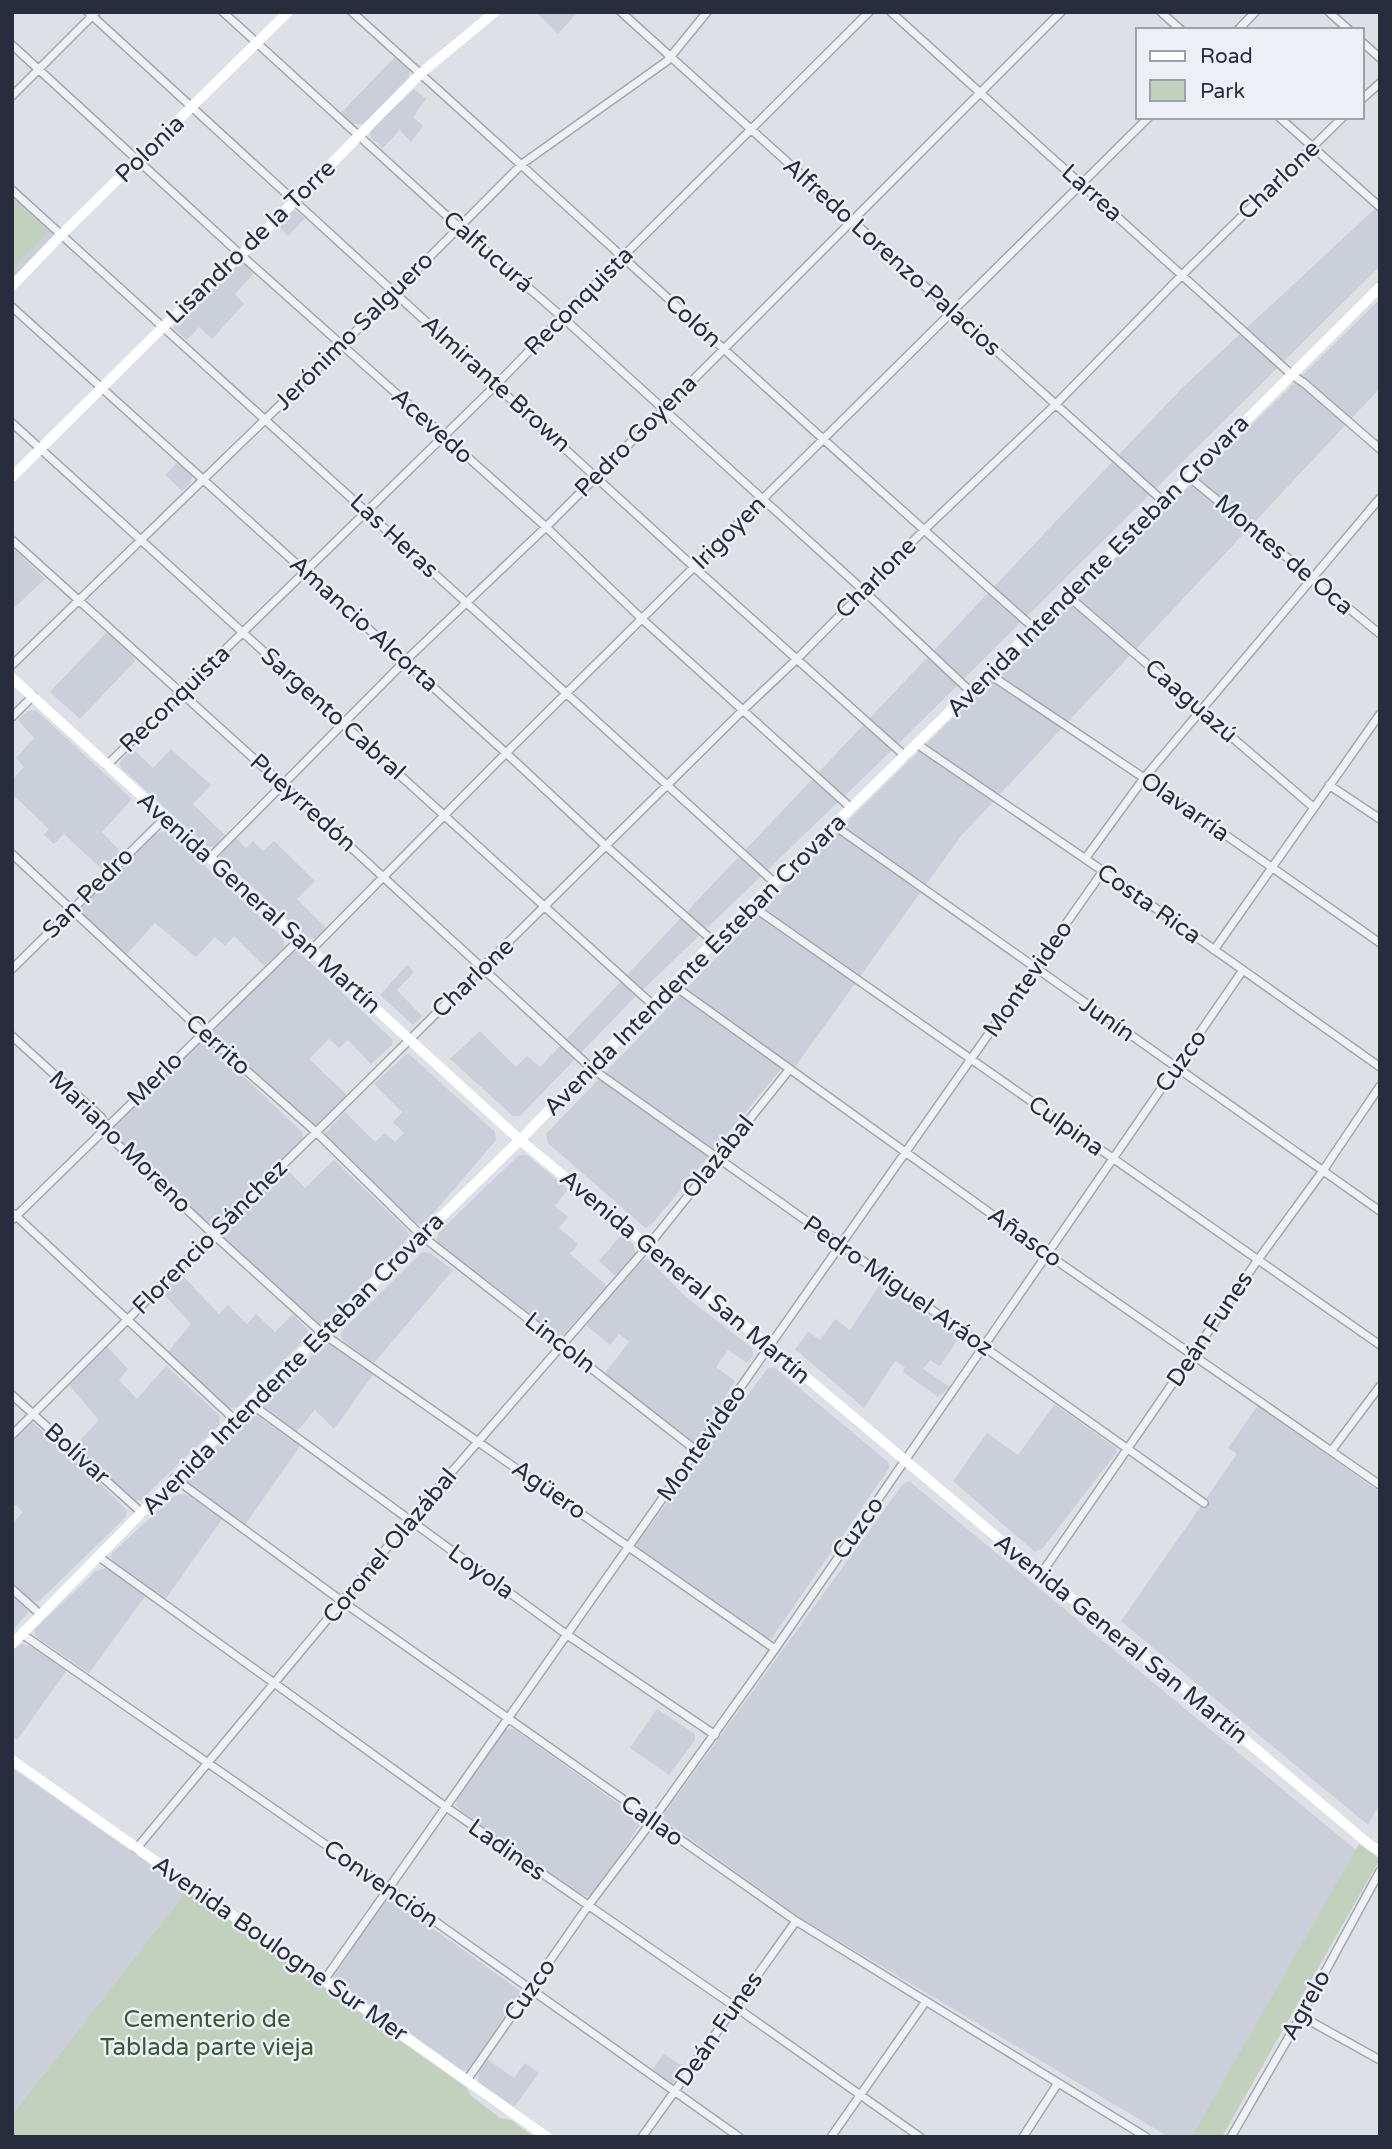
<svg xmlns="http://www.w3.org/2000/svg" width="1392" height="2149" font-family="'Varela Round',sans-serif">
<rect width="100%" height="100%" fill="#dde0e7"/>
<!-- built -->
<path fill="#cbcfd9" d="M536 12H576L577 13 558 34Z
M395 57 409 70V80L364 124H353L341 113Z
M414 89 426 99 413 117 423 126 411 142 400 130 383 148 371 138 370 132 371 129Z
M12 194 52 230 53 238 12 281Z
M1380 204V266L886 756 630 1002 520 1116H513L450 1059 480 1031 516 1067 527 1056 540 1067 1182 388Z
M294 210 305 218 288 236 277 225Z
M241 263 247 264 255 272 235 294 244 304 212 339 199 327 187 340 174 329V324L237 264Z
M1380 299V388L961 836 795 1067 787 1062 652 1224 646 1228 642 1225 548 1143 546 1134 852 817Z
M179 461 192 476 191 482 182 491 165 475Z
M12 547 45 579 12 610Z
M107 632 136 660 80 719 50 692Z
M34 710 37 711 132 799 102 832 122 853 104 871 64 834 54 844 44 835 49 829 12 794V780L24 767 16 758 34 738 18 720 28 711Z
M133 749 153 768 171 749 211 785 193 804 225 835 214 847 207 846 121 768 120 763 121 760Z
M165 831 168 832 284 939V948L264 966 234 936 225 946 215 937 196 957 155 923 125 956 81 915 79 911 81 908 155 834Z
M235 837 246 848 253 841 263 851 274 841 315 881 297 899 326 928 316 939 307 937 220 857V852Z
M295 951 299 952 393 1040 392 1045 371 1064 348 1040 339 1048 329 1039 309 1059 348 1096 317 1125H312L212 1035 211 1032 290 952Z
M407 965 414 972 397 990 422 1016 413 1025 380 995Z
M206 1041 302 1132 303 1135 302 1141 218 1224 213 1226 206 1222 112 1134 111 1129 200 1042Z
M409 1054 495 1132 496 1140 426 1222 420 1224 416 1223 392 1203 325 1137 324 1134 345 1112 375 1142 385 1133 395 1142 404 1133 393 1122 402 1112 374 1084 405 1055Z
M522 1155H527L568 1189 555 1206 568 1217 559 1228 578 1244 570 1254 607 1286 563 1335 558 1336 553 1333 438 1243 436 1239 439 1232 518 1156Z
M334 1160 406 1229 409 1235 407 1239 370 1278 324 1323 320 1324 312 1322 240 1255 221 1235 287 1169 305 1188Z
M622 1234 633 1244 635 1251V1254L615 1276 599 1261Z
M425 1252 430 1253 453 1270 374 1363 343 1341 341 1334 343 1330 421 1253Z
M648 1259 686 1297 752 1348 753 1357 747 1363 728 1350 716 1367 735 1381 700 1440 695 1442 689 1441 604 1374 629 1342 619 1334 610 1345 586 1325 642 1260Z
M180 1273 219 1314 228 1305 247 1324 256 1314 275 1332 293 1314 308 1330V1336L236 1408 225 1407 167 1353 191 1324 161 1291Z
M881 1283 959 1338 940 1366 930 1360 923 1369 950 1387 938 1397 903 1372 905 1367 895 1361 864 1408 795 1349 808 1332 820 1340 835 1319 850 1330Z
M326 1342H331L375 1372 334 1429 315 1410 295 1434 265 1412 263 1406 264 1401Z
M107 1346 128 1369 119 1380 137 1399 166 1366 220 1416 219 1425 141 1500 137 1501 133 1500 74 1447 99 1420 68 1384Z
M774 1367 888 1462 890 1467 772 1638 766 1639 636 1546 637 1543 767 1369Z
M1055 1404 1116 1448 1117 1452 1043 1548 1035 1552 953 1481 987 1433 1018 1455Z
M1258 1405 1380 1492V1803L1368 1825 1121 1621 1237 1454 1228 1448Z
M254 1414 300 1446 245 1525 190 1487 187 1480 190 1471 249 1415Z
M31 1423 35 1424 95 1478 127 1511 125 1518 38 1602 31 1600 12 1582V1524L23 1512 16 1505 12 1508V1441Z
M909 1481 1356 1850 1191 2137H1169L802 1919 661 1818 903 1484Z
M184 1494 188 1495 222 1519 165 1600 114 1565 111 1557 112 1553 174 1496Z
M107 1568 147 1594 89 1673 36 1637 34 1630 96 1571Z
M12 1593 26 1607 28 1613 12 1631Z
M22 1644 33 1647 67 1670 17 1740 12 1737V1650Z
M657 1709 695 1734V1740L669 1775 630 1748Z
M509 1729H514L637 1817 639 1820 640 1825 635 1832 595 1893 588 1896 580 1895 460 1810 456 1806 457 1799 504 1731Z
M12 1768 187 1890 12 2115Z
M388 1900 394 1901 519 1990 521 1993 472 2069 467 2071 462 2070 335 1980 333 1977 383 1903Z
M664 2054 685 2068 673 2084 652 2070Z
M487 2059 514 2078 525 2063 539 2073 514 2107 480 2084 478 2080 479 2071Z"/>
<!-- green -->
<path fill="#c1d1be" d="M12 199 46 228 43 238 12 268Z
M1359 1844 1380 1859 1222 2137H1191Z
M187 1890 467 2088 470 2095 500 2118 511 2120 534 2137H12V2115Z"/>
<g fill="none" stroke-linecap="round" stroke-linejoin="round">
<defs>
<path id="street" d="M88 12 695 568 905 756
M223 12 459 227 562 317 863 590 970 691
M352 12C580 217 805 425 1035 629
M621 12 1164 502
M891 12 1292 375 1304 383 1380 449
M1161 12 1181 30
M1329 12 1349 30
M1238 30 1255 12
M1362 42 1380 58
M12 45 241 255 546 527 642 619 851 808
M12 96 96 12
M1362 99 1380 83
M1279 117 1380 207
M12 190 775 883
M12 307 506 753 606 846 714 942
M12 423 653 1005
M1189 477 1380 634
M12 540 283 785 591 1068 1204 1503
M1068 596 1313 807
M12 665 342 345 522 164 667 61 707 12
M989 674 1144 778 1380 943
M12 717 33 696
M917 744 1103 871 1380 1067
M107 765 496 385 562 317 869 12
M1329 785 1380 819
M835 823 842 831 1380 1211
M12 854 203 1032 317 1133 422 1236 697 1451
M210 858 404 662 546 527 1061 12
M1085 859 1144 778 1380 498
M752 906 1380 1345
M311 950 506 753 1149 117
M1214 950 1380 714
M12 969 165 818
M673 985 1047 1254 1380 1485
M12 1036 101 1117 114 1141 213 1234 322 1333 775 1649
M14 1214 234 1419
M12 1220 299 940
M12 1395 142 1513
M251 1404 566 1634 715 1735
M12 1435 213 1234 743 710 797 659 924 530 1055 405 1182 275 1343 117
M1332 1450 1380 1386
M174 1478 343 1602 796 1921 1146 2137
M99 1557 446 1807 734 2006 920 2137
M1041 1574 1257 1261 1322 1172 1380 1086
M12 1589 41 1615
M22 1634 388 1888 739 2137
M136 1849 410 1520 648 1246 789 1070
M325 1979 1103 871
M1301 2016 1380 2060
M467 2080 588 1906 652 1821 775 1649 1243 970
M642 2137 796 1921
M831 2137 926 2001
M1023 2137 1058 2083
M1231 2137 1301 2016 1380 1871"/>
</defs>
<!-- street casing -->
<use href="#street" stroke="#a3a7b1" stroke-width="10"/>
<!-- street -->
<use href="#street" stroke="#f0f1f5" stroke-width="7"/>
<!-- secondary -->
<path stroke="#fff" stroke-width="10" d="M12 286 61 235 288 12
M12 477 163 327 241 255 420 74 495 12
M12 678 520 1140 770 1347 1036 1570 1163 1671 1370 1845 1380 1851
M12 1644 234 1419 520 1140 714 942 1164 502 1380 287
M12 1760 547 2137"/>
</g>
<g text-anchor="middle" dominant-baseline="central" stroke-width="5" stroke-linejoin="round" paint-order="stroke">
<!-- street labels -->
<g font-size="24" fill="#272d3d" stroke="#eceff5">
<text transform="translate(150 149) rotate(-44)">Polonia</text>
<text transform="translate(1279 180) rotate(-44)">Charlone</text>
<text transform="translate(1092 193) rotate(42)">Larrea</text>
<text transform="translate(251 242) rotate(-44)">Lisandro de la Torre</text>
<text transform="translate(488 252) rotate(41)">Calfucurá</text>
<text transform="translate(892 257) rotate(42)">Alfredo Lorenzo Palacios</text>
<text transform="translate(579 301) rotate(-45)">Reconquista</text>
<text transform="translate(693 321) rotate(42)">Colón</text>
<text transform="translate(354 331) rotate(-45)">Jerónimo Salguero</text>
<text transform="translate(496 384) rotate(42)">Almirante Brown</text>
<text transform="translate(432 426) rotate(42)">Acevedo</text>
<text transform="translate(636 436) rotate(-45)">Pedro Goyena</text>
<text transform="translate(729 533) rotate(-45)">Irigoyen</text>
<text transform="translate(394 536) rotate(43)">Las Heras</text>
<text transform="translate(1284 555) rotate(40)">Montes de Oca</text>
<text transform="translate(1098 566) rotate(-45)">Avenida Intendente Esteban Crovara</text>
<text transform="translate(876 578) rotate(-45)">Charlone</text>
<text transform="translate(364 624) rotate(42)">Amancio Alcorta</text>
<text transform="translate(175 699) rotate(-44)">Reconquista</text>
<text transform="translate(1191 701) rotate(41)">Caaguazú</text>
<text transform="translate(333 714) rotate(42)">Sargento Cabral</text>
<text transform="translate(303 803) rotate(42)">Pueyrredón</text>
<text transform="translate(1185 807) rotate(35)">Olavarría</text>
<text transform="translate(88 893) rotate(-45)">San Pedro</text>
<text transform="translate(259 903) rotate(42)">Avenida General San Martín</text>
<text transform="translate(1149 904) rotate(35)">Costa Rica</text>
<text transform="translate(695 965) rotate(-45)">Avenida Intendente Esteban Crovara</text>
<text transform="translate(473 978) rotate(-44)">Charlone</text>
<text transform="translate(1028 979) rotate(-55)">Montevideo</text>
<text transform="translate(1107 1019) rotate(35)">Junín</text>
<text transform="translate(218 1045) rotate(42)">Cerrito</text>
<text transform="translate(1181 1061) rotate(-55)">Cuzco</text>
<text transform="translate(155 1079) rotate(-44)">Merlo</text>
<text transform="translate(1066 1126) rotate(35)">Culpina</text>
<text transform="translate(120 1142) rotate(45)">Mariano Moreno</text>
<text transform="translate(718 1157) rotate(-51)">Olazábal</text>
<text transform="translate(210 1237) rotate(-45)">Florencio Sánchez</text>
<text transform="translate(1025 1237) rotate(36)">Añasco</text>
<text transform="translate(685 1277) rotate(40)">Avenida General San Martín</text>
<text transform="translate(898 1286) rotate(35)">Pedro Miguel Aráoz</text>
<text transform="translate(1210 1329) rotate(-56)">Deán Funes</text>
<text transform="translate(560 1343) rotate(38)">Lincoln</text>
<text transform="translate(293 1364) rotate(-45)">Avenida Intendente Esteban Crovara</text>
<text transform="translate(702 1443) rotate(-55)">Montevideo</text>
<text transform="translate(77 1454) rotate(42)">Bolívar</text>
<text transform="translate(549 1490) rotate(35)">Agüero</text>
<text transform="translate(858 1528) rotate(-55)">Cuzco</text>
<text transform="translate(390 1546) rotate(-50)">Coronel Olazábal</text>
<text transform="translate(481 1572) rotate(36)">Loyola</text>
<text transform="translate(1121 1639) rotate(39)">Avenida General San Martín</text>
<text transform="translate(652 1821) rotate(35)">Callao</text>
<text transform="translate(507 1850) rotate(35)">Ladines</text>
<text transform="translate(381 1884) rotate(35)">Convención</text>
<text transform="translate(280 1949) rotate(35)">Avenida Boulogne Sur Mer</text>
<text transform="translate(530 1990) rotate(-55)">Cuzco</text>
<text transform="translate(1306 2005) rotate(-61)">Agrelo</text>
<text transform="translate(719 2029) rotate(-55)">Deán Funes</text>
</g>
<!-- park labels -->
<g font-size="24" fill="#385934" stroke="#eceff5">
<text x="207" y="2019">Cementerio de<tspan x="207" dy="28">Tablada parte vieja</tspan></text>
</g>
</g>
<!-- border -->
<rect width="1392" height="2149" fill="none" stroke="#272d3d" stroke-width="28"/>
<!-- legend -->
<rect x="1136" y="28" width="228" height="91" fill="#eceff5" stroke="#9da1ab" stroke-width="2"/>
<rect x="1150" y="51" width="35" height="10" fill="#ffffff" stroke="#9da1ab" stroke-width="2"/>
<text x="1200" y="63" font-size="21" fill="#272d3d">Road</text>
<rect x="1150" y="80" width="35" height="21" fill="#c1d1be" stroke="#9da1ab" stroke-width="2"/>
<text x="1200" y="98" font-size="21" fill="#272d3d">Park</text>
</svg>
